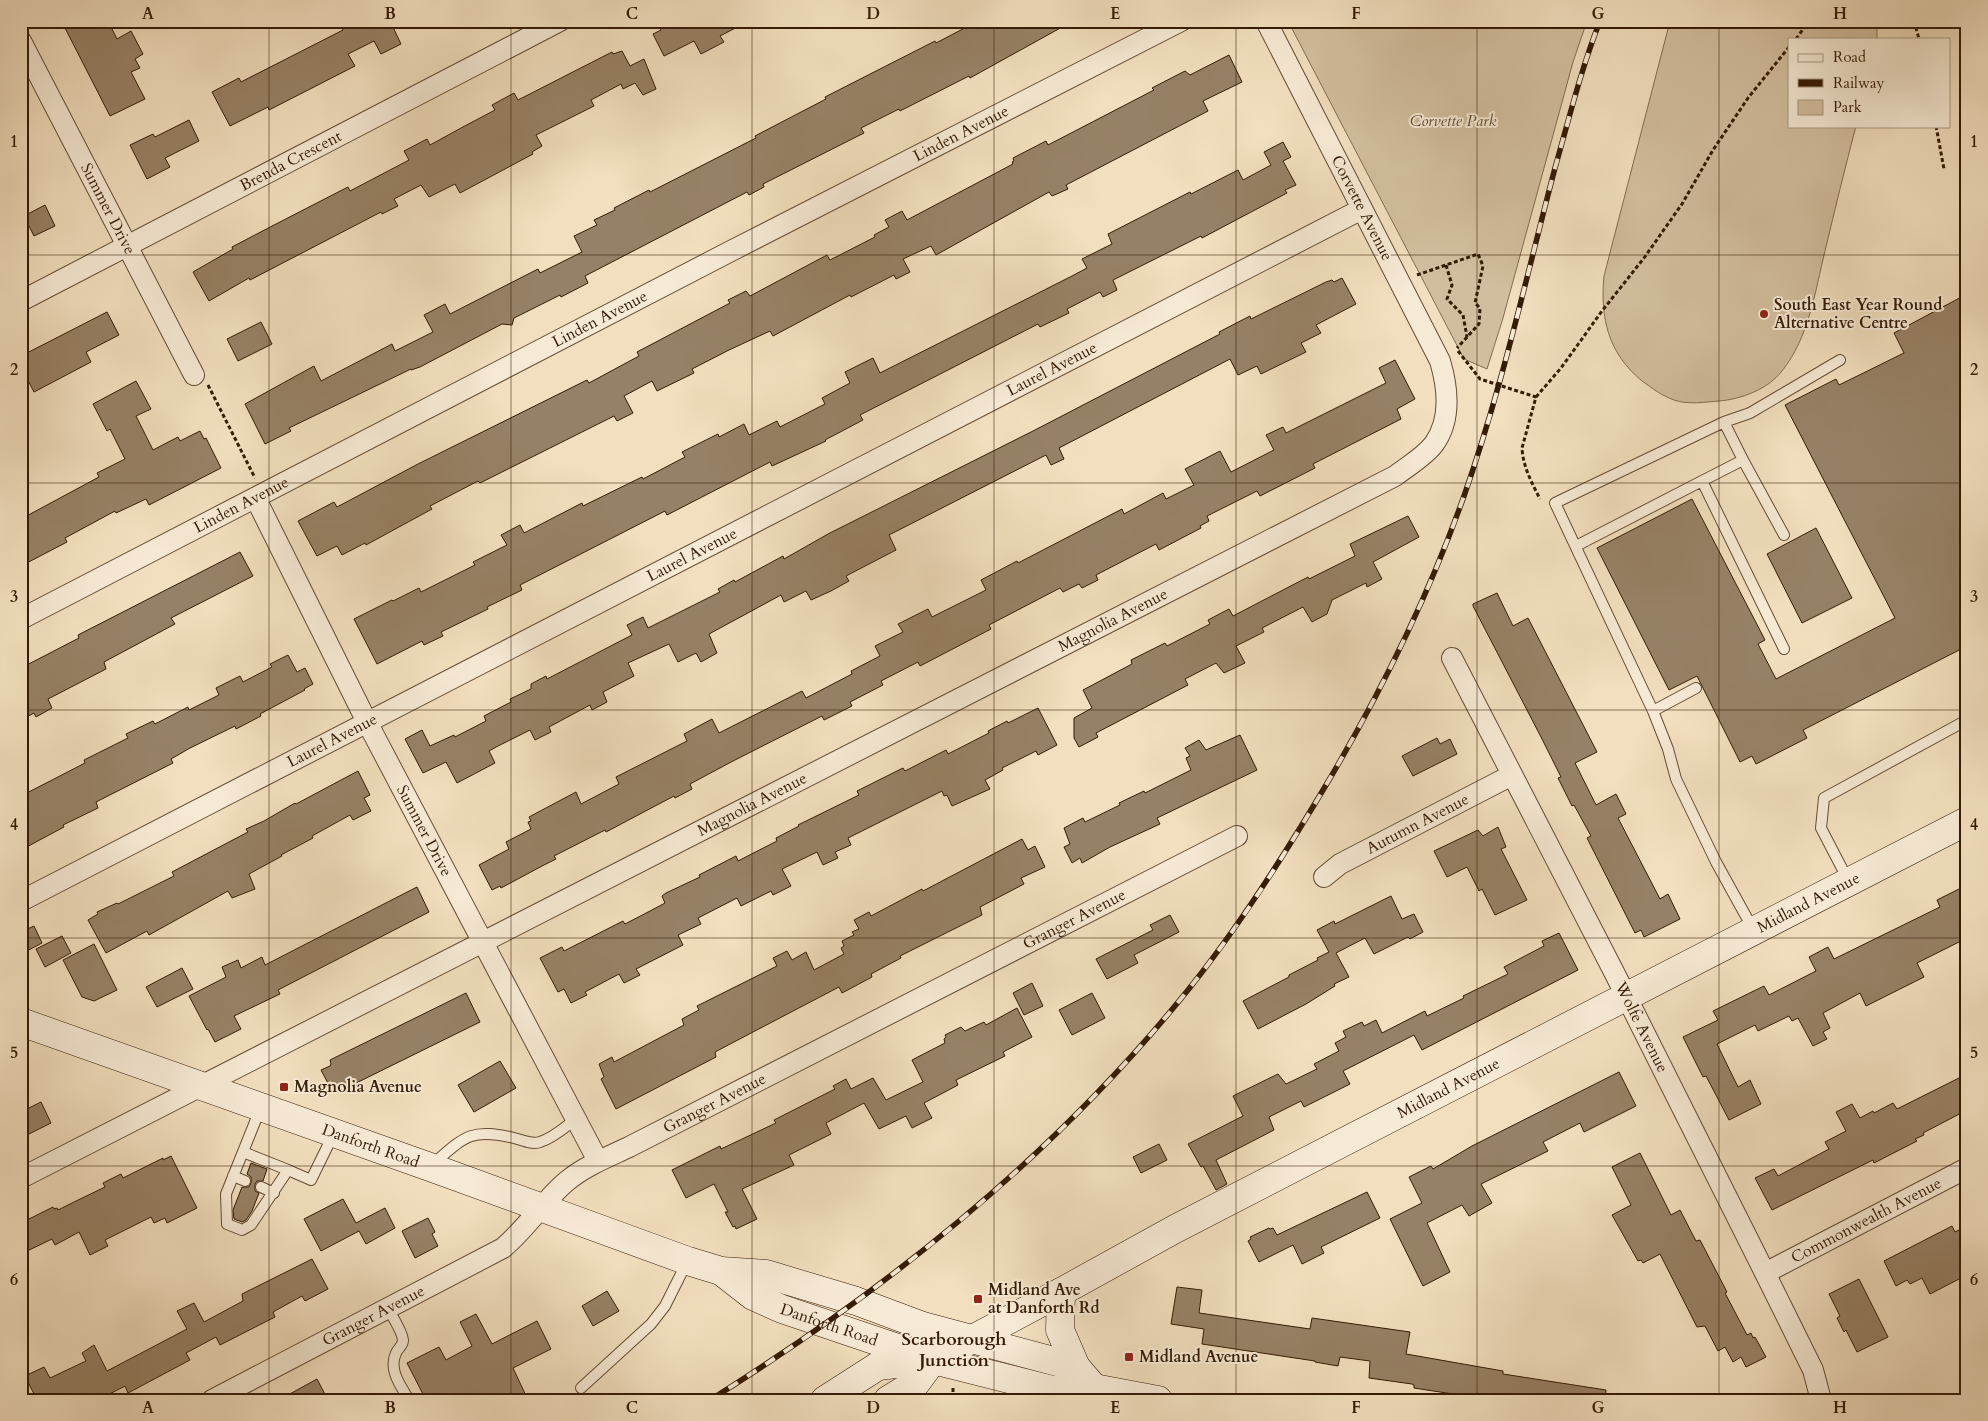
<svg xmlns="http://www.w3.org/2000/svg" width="1988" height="1421" font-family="Cardo,serif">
<rect width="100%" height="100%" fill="#f2dfbf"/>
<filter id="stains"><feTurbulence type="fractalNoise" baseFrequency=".004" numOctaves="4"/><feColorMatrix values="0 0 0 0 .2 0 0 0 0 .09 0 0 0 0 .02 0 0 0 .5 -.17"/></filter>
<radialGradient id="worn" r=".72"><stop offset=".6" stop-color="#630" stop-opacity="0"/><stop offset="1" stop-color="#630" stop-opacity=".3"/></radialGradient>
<!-- green -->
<path fill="#d2be9f" stroke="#836c52" d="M1288 21H1587L1573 62 1503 318 1487 369 1464 359Z
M1670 21H1877V39H1789V126H1856C1845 168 1835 209 1825 251 1815 292 1809 337 1782 371 1768 389 1742 399 1719 401 1705 402 1688 405 1674 400 1662 396 1652 388 1642 381 1608 353 1600 318 1604 276Z"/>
<!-- building -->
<path fill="#978166" stroke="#341b05" d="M79 21H108L117 39 131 31 143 54 135 59 140 68 131 72 145 99 110 116 65 28Z
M338 21H390L401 44 381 54 374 41 348 54 355 66 269 110 268 107 230 126 212 92 239 78 241 82 343 30Z
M656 21H749L720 36 724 42 701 54 694 41 664 56 653 34 661 30Z
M978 21H1073L970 78 969 76 900 111 899 109 861 128 864 133 763 184 764 187 749 195 747 192 585 276 588 283 561 297 560 295 514 318 512 325 502 324 420 367 411 370V369L289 428 291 431 265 444 245 404 314 366 321 381 392 344 395 351 433 332 424 315 445 304 450 314 538 269 540 273 582 252 574 236 597 225 594 220 615 210 614 208 649 190 650 192 756 138 755 136 826 99 825 97 935 41 936 43Z
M622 51 630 66 644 59 656 89 643 95 635 83 623 89 621 84 591 100 594 106 536 135 542 146 532 152 533 154 460 193 455 184 429 197 421 185 394 199 398 206 382 214 381 212 250 280 249 278 209 301 193 272 233 249 232 247 276 224 348 187 350 191 409 160 404 151 427 139 430 145 461 128 495 110 492 105 514 93 518 100 612 52 613 54Z
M1229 55 1242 82 1203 101 1208 111 1066 185 1068 189 1052 196 1049 192 936 255 931 246 903 259 910 272 896 279 894 275 851 297 850 295 773 336 770 331 729 350 692 369 694 373 657 391 652 381 624 396 633 413 617 421 614 416 480 483 478 481 430 506 432 509 366 545 365 543 342 555 337 546 317 556 298 521 317 511 334 502 337 507 418 464 587 380 589 383 639 356 637 352 730 303 728 300 746 291 750 296 827 255 830 260 875 237 874 235 889 227 885 220 902 211 907 220 1013 164 1012 162 1014 161 1013 158 1046 141 1048 145 1154 90 1152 88 1185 71 1190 75Z
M189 120 199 141 165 158 170 167 147 179 130 145 153 134 155 137Z
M1283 142 1291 157 1283 161 1296 185 1285 190 1287 193 1202 238 1201 236 1113 280 1117 290 1103 297 1100 292 1067 309 1069 313 1040 327 1038 324 860 415 863 420 825 440 826 441 772 466 770 462 667 515 665 511 520 585 522 590 487 607 488 609 441 632 443 636 424 645 422 641 377 664 354 619 392 600 393 601 419 588 421 592 475 565 473 562 507 545 501 535 520 525 524 533 582 503 583 506 642 477 643 479 685 457 682 452 718 434 719 437 744 424 749 435 777 421 780 427 825 404 822 398 850 383 845 372 873 358 880 373 1072 276 1087 268 1082 259 1112 244 1108 234 1190 192 1191 194 1238 170 1243 180 1271 165 1264 152Z
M45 205 55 226 34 236 24 216Z
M1342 278 1356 304 1316 325 1321 333 1301 343 1306 352 1261 374 1257 366 1238 375 1230 359 1059 448 1064 459 1051 465 1046 455 889 535 896 550 846 576 849 581 831 591 811 600 806 591 784 602 781 595 709 634 717 653 701 662 696 653 678 662 669 644 628 663 634 676 603 692 607 702 592 710 590 705 549 727 551 732 535 740 530 730 498 746 489 751 495 763 457 783 446 762 423 773 405 739 422 730 430 746 454 735 455 737 486 721 484 716 511 702 510 699 531 689V684L546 676 547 679 632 635 627 625 643 617 648 628 720 592 718 589 734 580 735 582 783 556 784 559 828 534 1033 431 1220 334 1219 332 1250 316 1251 319 1326 282 1332 280 1334 282Z
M1967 294V646L1803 730 1807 738 1756 764 1752 756 1740 762 1697 676 1669 690 1597 548 1692 499 1765 640 1758 644 1776 679 1895 618 1785 405 1836 379 1839 385 1904 353 1894 333Z
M107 312 119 335 86 352 91 362 34 392 21 367V356Z
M261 322 272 344 238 361 227 339Z
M1395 360 1415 399 1397 409 1401 419 1313 464 1315 468 1260 496 1257 491 1207 516 1209 521 1200 526 1201 528 1159 550 1156 544 1096 575 1098 580 1082 588 1079 584 1063 592 1060 588 989 625 991 629 920 666 918 662 881 681 883 685 850 702 852 706 824 720 822 716 733 761 690 784 692 789 675 798 674 796 606 832 605 830 554 856 556 859 544 865 501 888 500 886 492 890 479 865 509 849 506 842 531 829 528 822 531 821 529 817 576 792 581 804 619 784 616 777 687 741 684 734 712 719 719 733 802 691 806 698 852 674 851 671 880 656 875 646 903 632 898 624 928 609 932 617 986 590 981 580 1017 561 1018 563 1122 509 1124 514 1163 493 1166 499 1194 485 1185 469 1220 451 1231 472 1274 450 1266 435 1283 427 1286 433 1386 383 1379 368Z
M136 381 151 409 136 416 153 450 178 437 180 441 200 431 204 439 206 438 221 468 149 505 146 499 116 513 115 511 65 538 67 542 21 566V519L99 477 97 473 125 459 110 429 107 431 93 404Z
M1408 516 1419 537 1373 562 1382 579 1367 587 1366 583 1332 600 1327 614 1312 622 1303 607 1262 628 1264 632 1236 646 1245 663 1224 673 1216 663 1185 679 1188 685 1096 733 1098 737 1079 747 1074 738V718L1092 708 1083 690 1132 664 1131 660 1165 643 1167 646 1210 624 1208 620 1229 609 1233 616 1308 577 1309 579 1355 556 1350 544Z
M1816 528 1852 598 1802 623 1767 554Z
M240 552 253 576 171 618 175 624 104 662 106 669 48 699 52 708 36 717 34 713 21 720V668L79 638 78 635Z
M1497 593 1513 626 1528 618 1597 752 1575 763 1596 805 1616 794 1626 814 1618 818 1660 899 1668 894 1680 919 1644 937 1641 930 1635 933 1587 838 1591 836 1574 805 1572 806 1558 778 1561 777 1541 737 1473 606V604Z
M288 655 297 672 305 668 313 684 304 689 305 690 260 714 261 716 236 729 235 726 190 748 171 759 173 763 96 802 98 808 63 825 64 827 21 850V796L85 763 84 760 128 738 126 734 153 721 155 724 188 707 189 710 219 695 216 688 240 676 243 682 272 667 270 664Z
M1038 708 1057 745 1038 755 1036 751 1002 768 1003 770 985 780 990 789 952 806 947 795 944 796 942 791 848 838 851 845 835 852 838 858 823 865 817 852 782 869 791 886 773 895 771 891 741 906 737 898 698 918 701 924 678 935 683 945 636 969 640 975 624 983 619 974 585 992 587 995 571 1003 564 989 558 992 540 958 562 947 564 951 623 921 625 924 650 911 665 903 662 896 666 893 700 877 699 875 736 856 738 861 777 841 776 838 799 826 798 825 859 795 857 791 903 768 905 771 946 750 948 754 989 733 988 731 1007 721 1008 723Z
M1240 735 1257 770 1157 818 1160 824 1110 847 1082 863 1080 858 1072 863 1064 847 1070 844 1064 828 1083 818 1085 822 1120 805 1119 803 1144 791 1145 793 1191 770 1186 758 1190 756 1185 748 1199 740 1206 750Z
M1437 738 1440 744 1450 739 1457 754 1413 776 1402 756Z
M358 771 370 795 364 798 371 811 353 820 350 815 312 836 313 838 281 855 282 856 249 874 255 889 232 898 228 891 149 935 147 931 106 953 88 920 98 914 97 912 117 903 118 904 174 876 172 872 248 832 246 829 264 821 295 803 296 804Z
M1498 827 1506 847 1501 849 1527 900 1495 915 1482 889 1479 891 1467 867 1447 877 1434 851 1478 830 1483 836Z
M1022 839 1028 850 1035 846 1045 867 1021 878 1024 884 980 907 982 915 900 956 901 958 871 974 872 977 842 993 839 987 753 1032 715 1052 716 1057 616 1109 601 1079 604 1077 599 1064 612 1057 614 1062 684 1025 682 1019 699 1010 697 1006 777 966 773 958 787 951 792 960 806 952 814 970 844 954 841 948 844 946 842 941 854 935 852 932 859 929 854 920 869 912 871 916 922 889 923 891Z
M1967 885V938L1917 963 1924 977 1866 1006 1860 993 1823 1013 1830 1028 1823 1032 1827 1039 1813 1046 1798 1018 1792 1021 1789 1016 1758 1031 1755 1025 1717 1044 1738 1087 1750 1080 1761 1104 1729 1120 1706 1076 1703 1077 1683 1037 1718 1020 1713 1011 1764 986 1769 995 1816 971 1809 957 1828 947 1834 959 1940 907 1937 900Z
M417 887 429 912 278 990 280 994 234 1016 241 1029 215 1042 208 1029 207 1030 189 996 226 977 222 967 238 960 241 968 262 957 265 965Z
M1391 896 1402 919 1414 914 1423 932 1410 939 1408 937 1374 954 1365 938 1336 953 1349 977 1334 984 1335 986 1306 1004 1258 1029 1243 1001 1289 977V975L1318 960 1317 958 1329 952 1317 930 1334 921 1335 924Z
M1170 915 1179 932 1134 955 1138 963 1107 979 1096 959 1153 930 1150 925Z
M34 926 42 943 21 954V932Z
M1559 933 1578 970 1422 1050 1414 1035 1343 1071 1350 1084 1304 1107 1301 1101 1269 1117 1274 1130 1216 1160 1227 1184 1216 1190 1203 1166 1201 1167 1188 1144 1243 1116 1233 1096 1278 1074 1286 1084 1317 1069 1314 1064 1339 1051 1335 1043 1346 1037 1343 1031 1362 1022 1364 1026 1376 1020 1382 1033 1425 1011 1427 1016 1464 998 1463 996 1508 974 1504 967 1544 946 1542 941Z
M62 936 71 953 45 967 36 949Z
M94 944 117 990 94 1001 82 997 63 960Z
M182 968 193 989 157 1007 146 987Z
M1032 983 1043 1006 1024 1015 1013 993Z
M466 993 480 1022 342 1090 339 1085 331 1089 321 1070 330 1066 331 1064 330 1060Z
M1092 993 1105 1018 1072 1035 1059 1010Z
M1017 1008 1032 1037 1003 1052 1005 1056 956 1080 958 1085 924 1103 932 1118 912 1128 906 1116 879 1129 864 1103 826 1123 831 1134 789 1155 794 1165 742 1189 757 1219 736 1229 735 1226 733 1227 725 1212H728L714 1184 686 1198 672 1170 720 1146 721 1149 776 1123 774 1120 835 1089 833 1086 846 1079 851 1089 873 1078 886 1100 923 1082 912 1060 945 1043 944 1039 946 1037 945 1035 961 1027 965 1031 984 1022 986 1025Z
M500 1061 516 1088 474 1112 458 1085Z
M1619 1072 1636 1106 1584 1132 1580 1123 1543 1142 1548 1151 1481 1184 1492 1203 1469 1216 1462 1205 1427 1223 1450 1272 1423 1286 1390 1219 1422 1203 1409 1177 1431 1166 1433 1169 1472 1146Z
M1967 1074V1110L1923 1133 1924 1135 1915 1139 1917 1141 1874 1163 1873 1160 1772 1210 1755 1178 1774 1169 1778 1176 1829 1149 1825 1142 1846 1131 1836 1112 1852 1104 1860 1118 1873 1111 1874 1113 1893 1103 1897 1109Z
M41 1102 51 1123 21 1138V1112Z
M1159 1144 1167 1160 1141 1173 1133 1157Z
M1640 1153 1671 1215 1680 1210 1696 1241 1700 1240 1727 1292 1725 1293 1747 1335 1751 1333 1753 1338 1755 1337 1766 1357 1746 1367 1741 1357 1733 1362 1725 1347 1718 1351 1705 1326 1697 1327 1660 1254 1643 1263 1641 1260 1638 1261 1612 1215 1631 1205 1612 1167Z
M171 1156 197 1208 167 1223 165 1218 154 1223 151 1217 105 1240 108 1246 90 1255 79 1232 55 1245 52 1239 21 1254V1226L24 1225 23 1222 53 1207 54 1209 57 1208 58 1210 76 1201 105 1187 103 1183 121 1174 123 1178 163 1158V1160Z
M251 1163 267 1169 263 1181H257L255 1184V1191L259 1193 252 1211 246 1220 242 1222 234 1219 233 1210 242 1187H249L251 1183V1177L247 1174Z
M1367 1192 1380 1218 1321 1247 1324 1253 1302 1264 1293 1245 1259 1262 1248 1241 1251 1239 1250 1237 1269 1228 1270 1229 1273 1228 1277 1235Z
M343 1199 356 1223 385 1208 395 1228 366 1244 359 1231 321 1251 304 1219Z
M428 1218 435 1232 432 1234 438 1246 415 1258 402 1231Z
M1952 1226 1955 1232 1967 1226V1275L1930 1294 1922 1278 1910 1284 1907 1280 1896 1286 1884 1261Z
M312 1259 328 1289 305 1301 302 1296 273 1312 275 1317 220 1345 216 1337 186 1353 190 1360 128 1393 125 1386 98 1400H37L25 1376 44 1367 50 1378 86 1361 82 1353 94 1345 107 1371 187 1329 177 1311 194 1303 204 1322 243 1301 242 1294Z
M1859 1279 1888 1337 1857 1352 1846 1330 1844 1332 1837 1318 1840 1316 1829 1294Z
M1177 1287 1202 1290 1199 1313 1310 1329 1312 1318 1410 1332 1406 1354 1503 1371V1374L1606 1390 1605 1400H1479L1465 1398 1466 1396 1414 1388V1385L1412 1384 1369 1378 1370 1361 1340 1357 1338 1366 1315 1362V1361L1202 1344 1204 1329 1171 1324Z
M607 1291 619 1311 593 1326 582 1306Z
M476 1314 492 1344 537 1321 551 1349 513 1368 528 1400H426L407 1363 439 1347 446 1360 472 1346 460 1322Z
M317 1379 328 1400H279Z"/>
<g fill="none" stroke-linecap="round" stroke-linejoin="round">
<defs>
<path id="lane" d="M1724 422 1750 413 1840 360
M1743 460 1784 535
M1576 546 1702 481
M1653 711 1696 688
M1848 880 1821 828 1824 798 1967 720
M1753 929 1716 862 1676 779 1668 749 1653 711 1555 503 1724 422 1743 460 1702 481 1784 649
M261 1107 226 1194 227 1224 242 1230 251 1225 288 1170 311 1180 333 1135
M243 1152 288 1170
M433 1164C465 1136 471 1128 514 1138 522 1140 532 1145 540 1142 553 1138 565 1127 576 1119
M233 1176 245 1181
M261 1187 274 1193
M388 1308C392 1317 402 1330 403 1340 403 1346 398 1348 396 1353 388 1370 401 1386 409 1400
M581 1388 651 1324 665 1306 687 1262"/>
<g id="street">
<path id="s1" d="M21 41 194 375"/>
<path id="s2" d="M21 301 560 21"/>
<path id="s3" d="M256 499 367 722 598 1161"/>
<path id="s4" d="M21 619 729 252 1181 21"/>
<path id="s5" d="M1452 658 1615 974 1765 1273 1813 1370 1821 1400"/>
<path id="s6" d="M1324 877 1340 864 1512 775"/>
<path id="s7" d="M21 901 1362 209"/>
<path id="s8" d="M21 1178 1395 476C1408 466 1424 457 1434 444 1452 419 1448 388 1440 361L1266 21"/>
<path id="s9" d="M1765 1273 1967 1168"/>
<path id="s10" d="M212 1400 503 1248C527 1228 544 1200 567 1181 585 1166 608 1157 629 1147L1237 836"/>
</g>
<g id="secondary">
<path id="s11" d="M21 1022 430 1167 688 1261 721 1271 766 1274 856 1301 923 1326 1076 1367 1094 1388"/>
<path id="s12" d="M721 1271 753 1296 782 1309 933 1360 1053 1390 1094 1388 1158 1400"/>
<path d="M1061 1292 1060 1330 1076 1367"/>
<path id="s13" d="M825 1400 878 1366 933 1360 1061 1292 1175 1229 1967 821"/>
<path d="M888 1400 916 1383 933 1360"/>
</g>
</defs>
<!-- lane casing -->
<use href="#lane" stroke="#644c34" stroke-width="12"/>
<!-- street casing -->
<use href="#street" stroke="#644c34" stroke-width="22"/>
<!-- secondary casing -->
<use href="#secondary" stroke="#341b05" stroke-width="29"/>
<!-- path -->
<path stroke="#341b05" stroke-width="3" stroke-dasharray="4 2.5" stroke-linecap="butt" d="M1914 21 1919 39
M1796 39 1809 21
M1936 126 1944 169
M1446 265 1452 285 1447 299 1463 315 1467 337
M1417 275 1478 254 1483 266 1475 303 1480 308 1479 324 1457 348
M1458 351 1480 379 1536 397 1522 448C1523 467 1532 483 1540 499
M208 385 255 478
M1536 397 1561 368 1602 311 1644 258 1682 204 1713 150 1748 98 1789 47
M953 1388V1400"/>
<!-- lane -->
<use href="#lane" stroke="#f7ead5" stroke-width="10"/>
<!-- street -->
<use href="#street" stroke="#f7ead5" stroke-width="20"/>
<!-- secondary -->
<use href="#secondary" stroke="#f7ead5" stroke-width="28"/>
<defs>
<path id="rail" d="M710 1400C891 1287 1059 1152 1192 985 1243 921 1287 851 1329 780 1382 690 1429 595 1464 496 1502 388 1526 278 1555 168 1569 119 1581 69 1600 21"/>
</defs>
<!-- rail casing -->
<use href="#rail" stroke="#341b05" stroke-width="5.5"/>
<!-- rail -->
<use href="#rail" stroke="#f7ead5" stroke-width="4" stroke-dasharray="11" stroke-linecap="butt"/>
</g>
<!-- grid -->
<path fill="none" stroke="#341b05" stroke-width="1" stroke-opacity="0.55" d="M269 21V1400M511 21V1400M752 21V1400M994 21V1400M1236 21V1400M1477 21V1400M1719 21V1400M21 255H1967M21 483H1967M21 710H1967M21 938H1967M21 1166H1967"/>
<!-- markers -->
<g fill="#8f2418" stroke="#f7ead5" stroke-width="2">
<circle cx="1764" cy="314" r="5"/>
<rect x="279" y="1082" width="10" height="10" rx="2.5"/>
<rect x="973" y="1294" width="10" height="10" rx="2.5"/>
<rect x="1124" y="1352" width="10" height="10" rx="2.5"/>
</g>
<g text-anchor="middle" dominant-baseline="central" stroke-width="4" stroke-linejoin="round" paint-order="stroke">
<!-- park labels -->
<g font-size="16" font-style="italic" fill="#634c33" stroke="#f7ead5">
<text x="1453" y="121">Corvette Park</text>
</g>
<!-- street labels -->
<g font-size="16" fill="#341b05" stroke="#f7ead5">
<text stroke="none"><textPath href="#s4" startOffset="1058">Linden Avenue</textPath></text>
<text stroke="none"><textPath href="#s2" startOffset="304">Brenda Crescent</textPath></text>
<text stroke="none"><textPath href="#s1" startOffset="189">Summer Drive</textPath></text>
<text transform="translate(1362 208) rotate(63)">Corvette Avenue</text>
<text stroke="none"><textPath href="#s4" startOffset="652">Linden Avenue</textPath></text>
<text stroke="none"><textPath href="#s7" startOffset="1160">Laurel Avenue</textPath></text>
<text stroke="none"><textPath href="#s4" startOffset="248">Linden Avenue</textPath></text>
<text stroke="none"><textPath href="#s7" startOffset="755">Laurel Avenue</textPath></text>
<text stroke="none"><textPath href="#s8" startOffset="1226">Magnolia Avenue</textPath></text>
<text stroke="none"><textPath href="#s7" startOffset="350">Laurel Avenue</textPath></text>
<text stroke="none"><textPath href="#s8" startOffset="821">Magnolia Avenue</textPath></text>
<text stroke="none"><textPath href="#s6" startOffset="108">Autumn Avenue</textPath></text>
<text stroke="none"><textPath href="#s3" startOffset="372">Summer Drive</textPath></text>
<text stroke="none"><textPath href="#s13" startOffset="1106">Midland Avenue</textPath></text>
<text stroke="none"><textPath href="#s10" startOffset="992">Granger Avenue</textPath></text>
<text stroke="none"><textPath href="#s5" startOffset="415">Wolfe Avenue</textPath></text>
<text stroke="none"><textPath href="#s13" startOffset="701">Midland Avenue</textPath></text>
<text stroke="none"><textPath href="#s10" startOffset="588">Granger Avenue</textPath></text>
<text stroke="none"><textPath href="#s11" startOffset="371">Danforth Road</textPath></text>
<text stroke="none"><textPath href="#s9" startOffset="114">Commonwealth Avenue</textPath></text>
<text stroke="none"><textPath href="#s10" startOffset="182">Granger Avenue</textPath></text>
<text stroke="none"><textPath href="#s12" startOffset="122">Danforth Road</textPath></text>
</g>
<!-- poi labels -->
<g font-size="16" font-weight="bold" fill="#341b05" stroke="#f7ead5" text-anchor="start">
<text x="1774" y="305">South East Year Round<tspan x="1774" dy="18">Alternative Centre</tspan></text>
<text x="294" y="1087">Magnolia Avenue</text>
<text x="988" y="1290">Midland Ave<tspan x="988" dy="18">at Danforth Rd</tspan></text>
<text x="1139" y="1357">Midland Avenue</text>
</g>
<!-- neighbourhood labels -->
<g font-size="18" font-weight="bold" fill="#341b05" stroke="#f7ead5">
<text x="954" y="1339">Scarborough<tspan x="954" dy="21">Junction</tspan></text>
</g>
</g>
<!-- margin -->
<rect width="1988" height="1421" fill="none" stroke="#f2dfbf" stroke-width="55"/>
<!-- legend -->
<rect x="1788" y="38" width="162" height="90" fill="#f7ead5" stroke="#a99782"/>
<rect x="1798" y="54" width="25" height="8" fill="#f7ead5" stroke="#a99782"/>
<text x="1833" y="62" font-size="15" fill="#341b05">Road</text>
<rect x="1798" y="79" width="25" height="8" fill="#341b05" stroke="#a99782"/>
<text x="1833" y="88" font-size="15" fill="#341b05">Railway</text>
<rect x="1798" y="100" width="25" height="15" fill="#d2be9f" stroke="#a99782"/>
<text x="1833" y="112" font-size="15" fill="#341b05">Park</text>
<rect x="28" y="28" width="1932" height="1366" fill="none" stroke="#341b05" stroke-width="2"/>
<g font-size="16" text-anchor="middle" font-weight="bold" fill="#341b05">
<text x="148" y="19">A</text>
<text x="390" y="19">B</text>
<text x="632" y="19">C</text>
<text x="873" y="19">D</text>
<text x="1115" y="19">E</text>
<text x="1356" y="19">F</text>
<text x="1598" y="19">G</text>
<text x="1840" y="19">H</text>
<text x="14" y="147">1</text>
<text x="1974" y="147">1</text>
<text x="14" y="375">2</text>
<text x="1974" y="375">2</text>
<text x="14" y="602">3</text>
<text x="1974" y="602">3</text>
<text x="14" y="830">4</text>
<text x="1974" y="830">4</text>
<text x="14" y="1058">5</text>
<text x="1974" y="1058">5</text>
<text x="14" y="1285">6</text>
<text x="1974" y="1285">6</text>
<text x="148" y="1413">A</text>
<text x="390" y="1413">B</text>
<text x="632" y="1413">C</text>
<text x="873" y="1413">D</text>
<text x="1115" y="1413">E</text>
<text x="1356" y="1413">F</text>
<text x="1598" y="1413">G</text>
<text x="1840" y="1413">H</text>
</g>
<rect width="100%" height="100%" filter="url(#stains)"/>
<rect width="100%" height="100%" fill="url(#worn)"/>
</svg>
